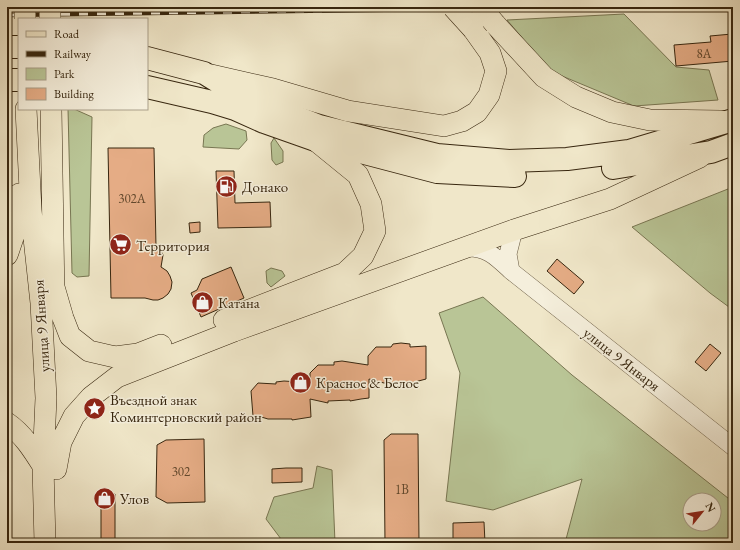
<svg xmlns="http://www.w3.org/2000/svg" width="740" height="550" font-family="'EB Garamond',serif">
<rect width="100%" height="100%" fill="#f0e7c9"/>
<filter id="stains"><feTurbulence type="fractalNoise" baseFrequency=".005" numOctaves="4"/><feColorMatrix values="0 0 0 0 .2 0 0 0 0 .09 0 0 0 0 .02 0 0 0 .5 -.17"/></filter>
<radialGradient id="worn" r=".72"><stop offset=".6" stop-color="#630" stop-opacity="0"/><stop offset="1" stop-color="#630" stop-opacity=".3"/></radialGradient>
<!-- green -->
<path fill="#b9c596" stroke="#787652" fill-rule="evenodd" d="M624 14 676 67 709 70 718 100 634 106 550 71 507 20Z
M68 109H74L92 117 89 276 77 277 72 273Z
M226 124 246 131 247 140 239 149 203 147 204 135 213 128Z
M274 138 283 151V162L276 165 272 160 271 143Z
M733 187V310L710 293 632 227Z
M271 268 282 271 285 276 271 287 267 283 266 271Z
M483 297 572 375 733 502V540L732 543H565L582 479 493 510 446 501 460 373 439 313ZM690 500H714V524H690Z
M317 466 332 470 335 543H284L266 519 274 497 313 488Z"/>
<!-- building -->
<path fill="#e5ac85" stroke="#37260f" d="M732 34 733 61 676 66 674 45 711 42 710 36Z
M108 148H154L156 247 160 249 163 255 161 267 167 271 170 276 172 282 171 289 168 294 163 298 158 300H153L145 298H111Z
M216 171H234L235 203 270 202 271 227 218 228Z
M200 222V232L190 233 189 223Z
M557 259 584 282 574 294 547 271Z
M231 267 244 298 201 317 191 293 197 290 202 279Z
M401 343 410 344V347L426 346V379L411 383H384L369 379V398L361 399 350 401V400L328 401V403L310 399 311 417 292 420V419H268L258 416H253L251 391 258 383 276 384V382L284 381 299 382H310V373L318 365H334V362L342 361 368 365V356L376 347H391L393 344Z
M710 344 721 353 706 371 695 362Z
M391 434H418L419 543H385L384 440Z
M204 439 205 502 167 503 156 497 157 445 166 440Z
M286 468H302V482L272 483V469Z
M101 494H115V543H101Z
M484 522 485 543H453V523Z"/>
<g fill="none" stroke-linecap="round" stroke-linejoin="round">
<defs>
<path id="minor" d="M466 248C487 247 496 257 511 271L733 447
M511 271 508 254 514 230"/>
<path id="major" d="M495 24 544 77 576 97 612 112 650 120 721 121
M211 75 273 89 348 111 444 126 462 121 477 112 489 95 496 71 490 53 473 29
M26 109 31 210 41 303 46 398 43 466 45 543
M51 109 54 300
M7 255C16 233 18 217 19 194
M54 287 63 318 70 336 89 351 115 357 138 354 161 345
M224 320 345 273 363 256 375 231 371 204 358 175 315 140
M7 423C23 434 33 450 43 466
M56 469 61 442 74 416 91 397 117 377 234 331 514 230 610 199 700 157"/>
<path id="highway" d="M7 47H19
M147 58 204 73 238 94 319 126 437 155 509 161 567 159 629 151 733 120
M7 80H19
M147 87 212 102 235 109 264 122 315 140 437 172 515 176
M613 168 711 152 733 144"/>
</defs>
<!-- minor casing -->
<use href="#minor" stroke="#65563e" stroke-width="18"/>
<!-- major casing -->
<use href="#major" stroke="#37260f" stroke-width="22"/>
<!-- highway casing -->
<use href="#highway" stroke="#37260f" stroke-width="24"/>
<!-- minor -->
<use href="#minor" stroke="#f5efdc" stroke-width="17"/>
<!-- major -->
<use href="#major" stroke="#f0e7c9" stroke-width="21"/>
<!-- highway -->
<use href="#highway" stroke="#f0e7c9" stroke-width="22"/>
<defs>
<path id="rail" d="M7 15 441 9 712 7"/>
</defs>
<!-- rail casing -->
<use href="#rail" stroke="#37260f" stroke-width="4.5"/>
<!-- rail -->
<use href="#rail" stroke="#f5efdc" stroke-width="3" stroke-dasharray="9" stroke-linecap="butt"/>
<defs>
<path id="major-bridge" d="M25 7V19
M50 7V19
M453 7 473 29
M481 7 495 24"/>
</defs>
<!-- major-bridge casing -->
<use href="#major-bridge" stroke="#37260f" stroke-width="22" stroke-linecap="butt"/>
<!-- major-bridge -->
<use href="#major-bridge" stroke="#f0e7c9" stroke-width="21"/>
</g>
<!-- icons -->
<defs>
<symbol id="fuel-disc" viewBox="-11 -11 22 22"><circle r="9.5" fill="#8f2418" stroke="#f5efdc"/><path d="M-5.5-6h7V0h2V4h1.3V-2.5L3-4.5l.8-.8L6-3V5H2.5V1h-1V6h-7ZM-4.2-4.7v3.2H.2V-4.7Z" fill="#fff"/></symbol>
<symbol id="supermarket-disc" viewBox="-11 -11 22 22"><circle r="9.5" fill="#8f2418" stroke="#f5efdc"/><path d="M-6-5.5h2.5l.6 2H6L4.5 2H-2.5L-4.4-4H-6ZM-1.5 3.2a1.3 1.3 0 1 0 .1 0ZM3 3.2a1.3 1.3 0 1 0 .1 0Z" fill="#fff"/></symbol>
<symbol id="shop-disc" viewBox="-11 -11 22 22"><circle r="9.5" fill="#8f2418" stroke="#f5efdc"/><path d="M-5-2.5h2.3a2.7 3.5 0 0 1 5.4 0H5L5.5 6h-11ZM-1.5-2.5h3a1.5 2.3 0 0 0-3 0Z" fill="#fff"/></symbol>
<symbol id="sight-disc" viewBox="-11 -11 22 22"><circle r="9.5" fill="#8f2418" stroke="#f5efdc"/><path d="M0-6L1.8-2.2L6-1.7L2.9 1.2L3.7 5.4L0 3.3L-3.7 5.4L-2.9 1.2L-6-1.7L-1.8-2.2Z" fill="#fff"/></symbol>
</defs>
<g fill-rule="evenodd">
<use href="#fuel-disc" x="214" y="174" width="25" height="25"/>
<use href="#supermarket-disc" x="108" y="232" width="25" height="25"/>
<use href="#shop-disc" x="190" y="290" width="25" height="25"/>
<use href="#shop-disc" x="288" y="370" width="25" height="25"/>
<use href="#sight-disc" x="82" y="396" width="25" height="25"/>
<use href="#shop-disc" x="92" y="486" width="25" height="25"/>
</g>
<g text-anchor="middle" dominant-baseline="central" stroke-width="3" stroke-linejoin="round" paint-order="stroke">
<!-- number labels -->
<g font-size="13" fill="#62482c">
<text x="704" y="53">8А</text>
<text x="132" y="198">302А</text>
<text x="181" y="471">302</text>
<text x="402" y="489">1В</text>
</g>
<!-- poi labels -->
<g font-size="15" fill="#37260f" stroke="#f5efdc" text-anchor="start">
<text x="242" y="186">Донако</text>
<text x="136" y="245">Территория</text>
<text x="218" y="302">Катана</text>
<text x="316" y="382">Красное &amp; Белое</text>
<text x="110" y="399">Въездной знак<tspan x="110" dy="17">Коминтерновский район</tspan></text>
<text x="120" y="498">Улов</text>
</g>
<!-- street labels -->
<g font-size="15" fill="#37260f" stroke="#f5efdc">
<text transform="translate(41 326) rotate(-94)">улица 9 Января</text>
<text transform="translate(622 359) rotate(38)">улица 9 Января</text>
</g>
</g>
<!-- margin -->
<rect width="740" height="550" fill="none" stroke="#f0e7c9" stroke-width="24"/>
<rect x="8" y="8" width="724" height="534" fill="none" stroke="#37260f" stroke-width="2"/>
<rect x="12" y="12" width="716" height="526" fill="none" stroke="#37260f"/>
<!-- legend -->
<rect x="18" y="18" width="130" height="92" fill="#f5efdc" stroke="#a99f8a"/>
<rect x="26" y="31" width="20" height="6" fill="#f0e7c9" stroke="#a99f8a"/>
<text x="54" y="38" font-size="12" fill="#37260f">Road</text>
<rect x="26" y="51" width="20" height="6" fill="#37260f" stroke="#a99f8a"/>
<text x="54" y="58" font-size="12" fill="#37260f">Railway</text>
<rect x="26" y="68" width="20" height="12" fill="#b9c596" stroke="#a99f8a"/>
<text x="54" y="78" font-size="12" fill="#37260f">Park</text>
<rect x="26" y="88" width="20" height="12" fill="#e5ac85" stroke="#a99f8a"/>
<text x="54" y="98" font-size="12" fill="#37260f">Building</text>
<!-- north arrow -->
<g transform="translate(702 512) rotate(60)"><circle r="19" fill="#f5efdc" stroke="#a99f8a"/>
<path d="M0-3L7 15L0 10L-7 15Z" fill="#8f2418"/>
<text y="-6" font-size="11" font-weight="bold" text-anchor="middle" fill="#37260f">N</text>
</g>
<rect width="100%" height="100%" filter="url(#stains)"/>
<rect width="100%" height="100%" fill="url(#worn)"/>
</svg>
